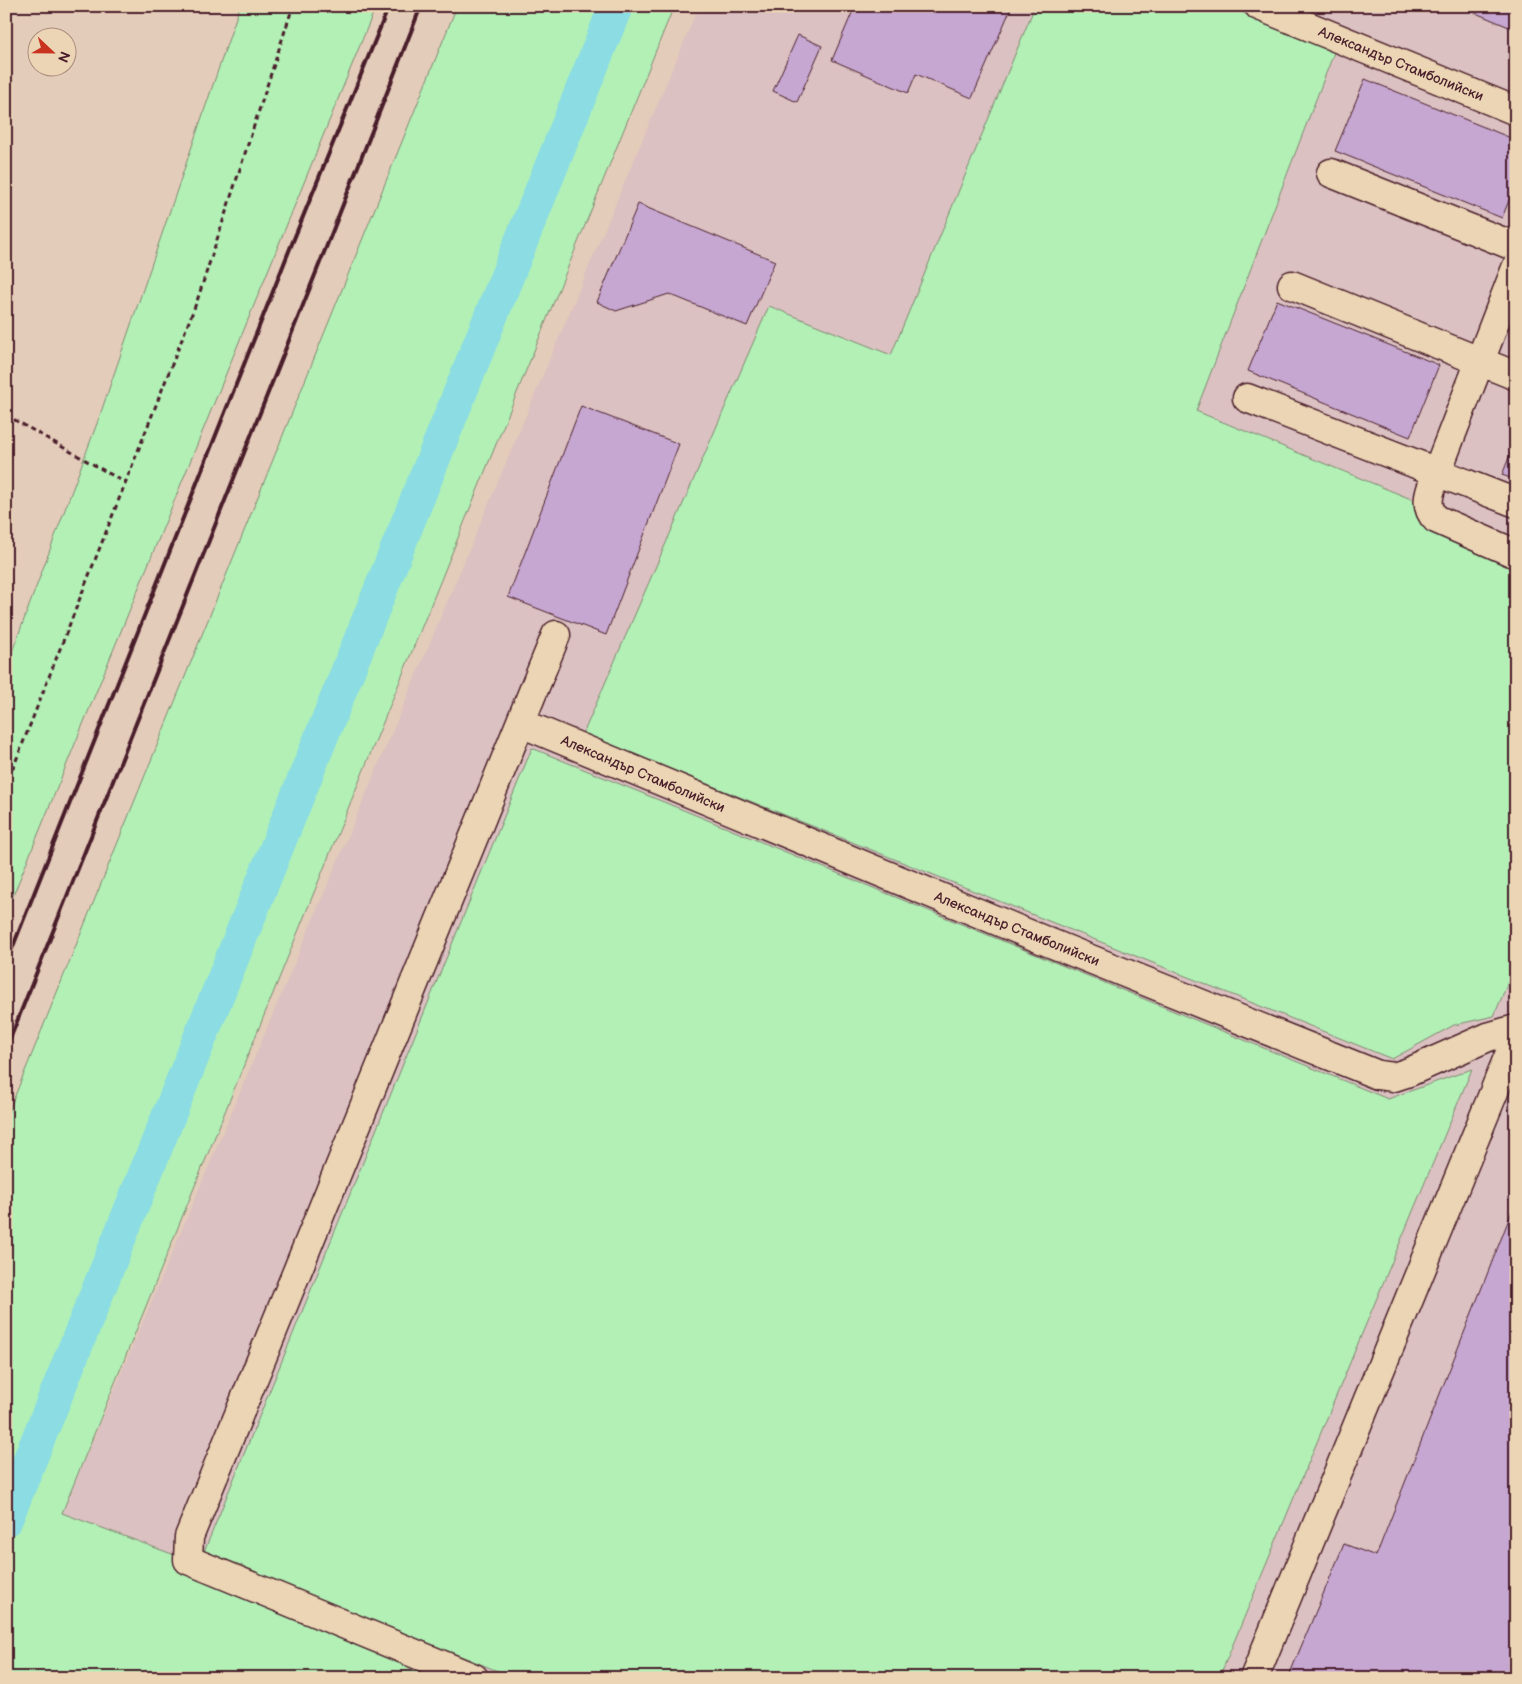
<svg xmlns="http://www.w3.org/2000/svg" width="1522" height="1684" font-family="'Balsamiq Sans',sans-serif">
<rect width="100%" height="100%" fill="#e4ccba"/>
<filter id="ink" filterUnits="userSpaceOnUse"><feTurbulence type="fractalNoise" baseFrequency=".02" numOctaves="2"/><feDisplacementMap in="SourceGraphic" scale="10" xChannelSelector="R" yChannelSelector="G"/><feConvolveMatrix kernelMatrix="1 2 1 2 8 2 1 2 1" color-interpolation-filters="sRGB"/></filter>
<g filter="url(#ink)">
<!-- built -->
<path fill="#dbc1c1" d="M699 6H1516V1678H6L62 1513Z"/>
<!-- green -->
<path fill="#b2f0b6" stroke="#7e8870" d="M240 6H376L6 913V668L99 418Z
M457 6H674L62 1513 188 1560 471 1678H6V1118Z
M1035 6H1226L1335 50 1196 411 1516 542V963L1494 1016 1454 1025 1392 1059 583 734 769 306 891 355Z
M532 748 1388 1099 1472 1069 1219 1678H515L204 1552Z"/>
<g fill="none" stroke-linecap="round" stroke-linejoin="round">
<!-- canal -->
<path stroke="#8bdce3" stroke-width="34" d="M6 1519 616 6"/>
</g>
<!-- building -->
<path fill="#c6a7d2" stroke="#4a1f2b" d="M855 6H1012L972 98 916 74 908 93 832 60Z
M1459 6H1516V30Z
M798 35 822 46 797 102 773 91Z
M1365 79 1516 140V183L1502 218 1335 151Z
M638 204 775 261 747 326 669 294 616 311 597 302Z
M1277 300 1439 365 1410 437 1248 371Z
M581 406 679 444 606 635 508 597Z
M1516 440V480L1502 475Z
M1516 1201V1678H1288L1344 1544 1376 1556Z"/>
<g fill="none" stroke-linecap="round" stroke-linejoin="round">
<defs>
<path id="minor" d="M1259 6 1516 111
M1331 173 1516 247
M1516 268 1437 472C1431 489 1422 505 1436 519L1516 554
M1292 285 1516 376
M1247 398 1516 503
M521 723 1048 942 1378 1075 1394 1077 1409 1072 1488 1037 1516 1029
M474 1678 188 1560 189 1537 556 635
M1254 1678 1516 1038"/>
</defs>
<!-- minor casing -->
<use href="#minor" stroke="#4a1f2b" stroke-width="31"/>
<!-- path -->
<path stroke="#4a1f2b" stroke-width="3" stroke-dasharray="5 4" stroke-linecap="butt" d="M6 415 126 483
M6 786 197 301 293 6"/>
<!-- minor -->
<use href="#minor" stroke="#ebd5b4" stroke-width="28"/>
<!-- rail -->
<path stroke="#4a1f2b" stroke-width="4" d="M6 964 289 251 389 6
M6 1049 331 235 421 6"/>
</g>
</g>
<g text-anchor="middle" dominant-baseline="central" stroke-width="4" stroke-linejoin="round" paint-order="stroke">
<!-- street labels -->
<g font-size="14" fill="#4a1f2b" stroke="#ebd5b4">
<text transform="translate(1401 64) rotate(22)">Александър Стамболийски</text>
<text transform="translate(643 774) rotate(23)">Александър Стамболийски</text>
<text transform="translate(1017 929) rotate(22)">Александър Стамболийски</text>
</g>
</g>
<!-- margin -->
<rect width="1522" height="1684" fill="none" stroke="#ebd5b4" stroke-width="25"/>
<rect x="12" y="12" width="1497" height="1659" fill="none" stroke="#4a1f2b" stroke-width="2" filter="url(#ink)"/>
<!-- north arrow -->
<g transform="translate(52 52) rotate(112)"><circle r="24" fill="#ebd5b4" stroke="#ab8c7d"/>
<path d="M0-4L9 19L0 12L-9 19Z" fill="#c8321e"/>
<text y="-8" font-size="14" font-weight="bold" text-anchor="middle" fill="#4a1f2b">N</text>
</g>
</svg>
